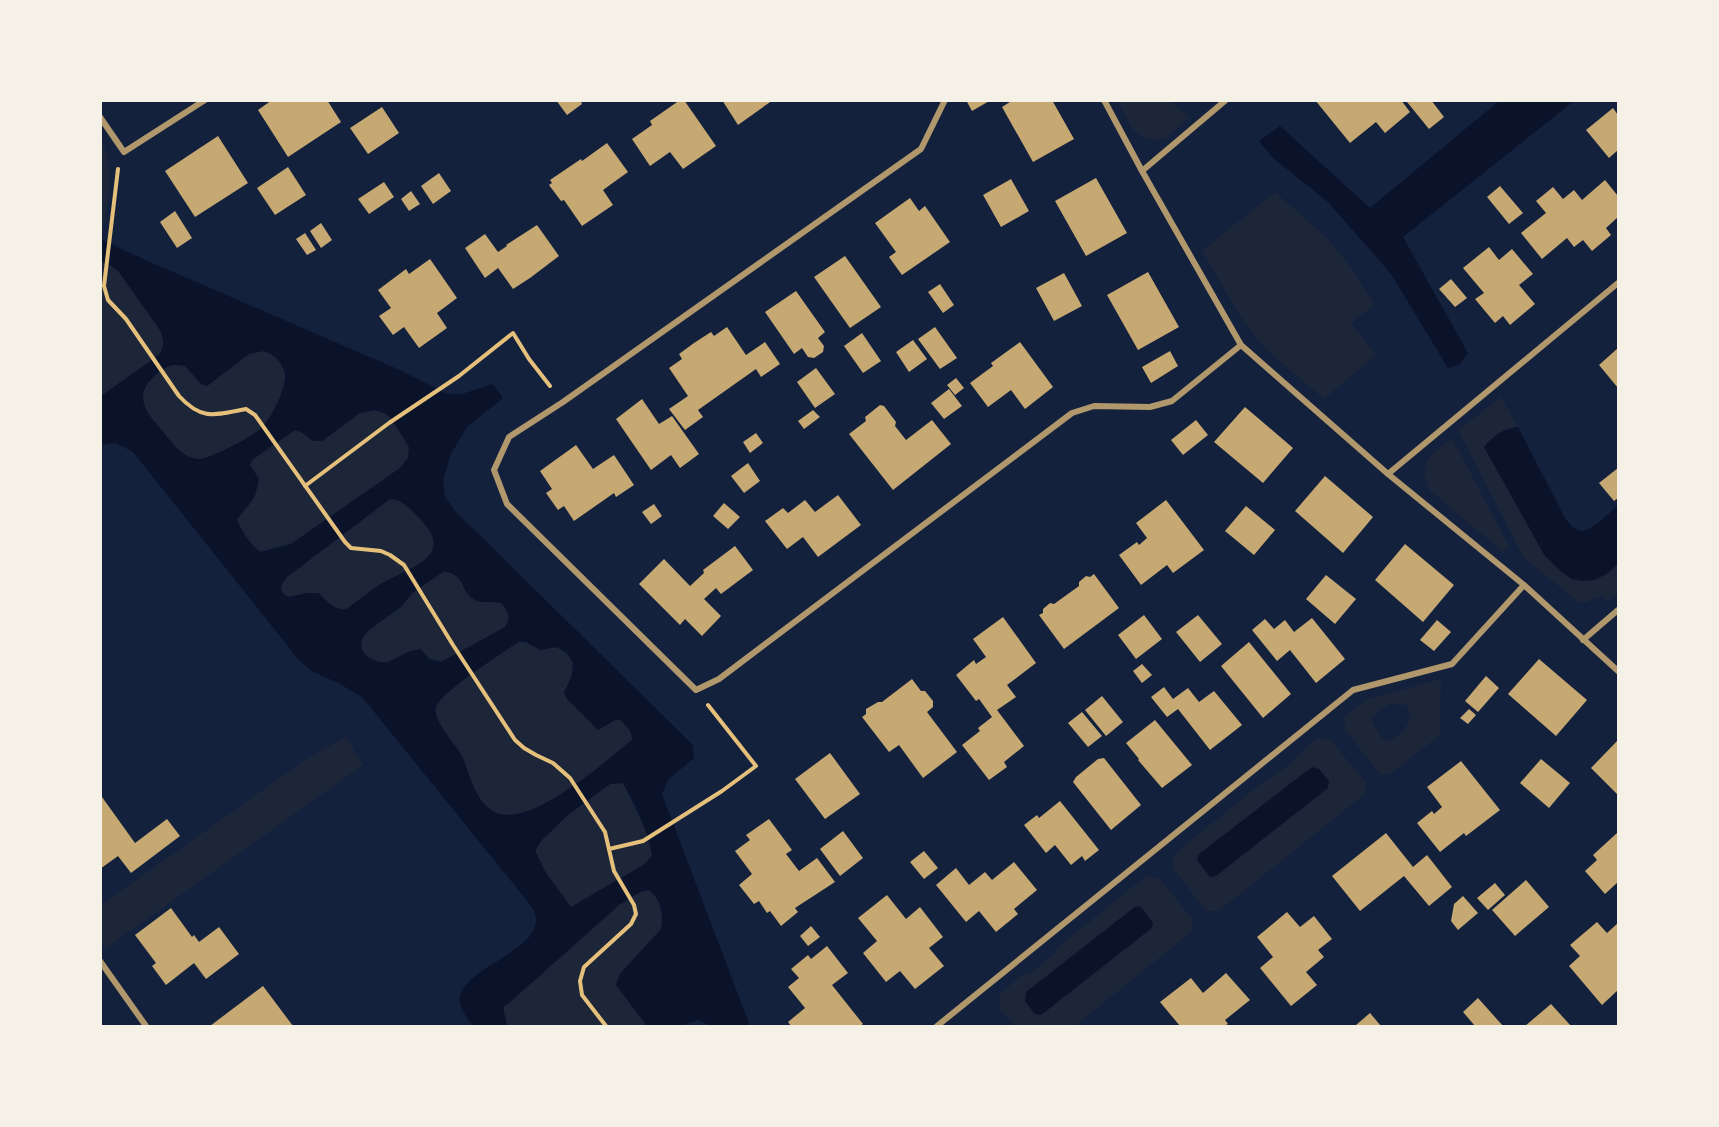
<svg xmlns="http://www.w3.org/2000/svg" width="1719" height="1127" font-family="'IBM Plex Serif',serif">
<rect width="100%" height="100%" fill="#14213d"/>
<!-- green -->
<path fill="#1d2539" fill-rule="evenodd" d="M1117 101H1169L1189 117 1166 138 1156 140 1144 138 1134 131Z
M100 138C117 164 107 210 101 239Z
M1275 192 1327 238 1353 270 1374 305 1351 323 1376 355 1324 399 1264 348 1241 317 1202 251Z
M100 262 110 265 118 271 160 330C164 340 165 346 159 355L101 396Z
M264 351C275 355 282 362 285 374 287 388 270 422 258 431 249 438 211 458 200 459 185 460 173 444 164 433 156 423 144 412 143 399 142 385 156 373 167 367 173 364 179 365 185 366L201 384 207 386 249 354Z
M1501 397 1518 427C1503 429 1494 435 1485 447L1545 556 1564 574 1572 579 1582 581 1607 574 1618 564V594L1608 603 1602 596 1584 603 1577 601 1524 558 1458 430Z
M374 410 384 413 391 418 409 447 408 458 400 468 292 543 260 552C249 542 243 533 237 520L242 511 252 500 259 479 250 464 252 460 295 430 303 433 313 441H322L360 413Z
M1452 438 1509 546 1503 552 1430 491 1424 475 1426 463 1431 455Z
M390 499C403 499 411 510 420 519 458 557 408 568 381 584 369 591 358 601 346 609 333 611 328 601 318 593H307L289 597C278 592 280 585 287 577Z
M444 572C464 573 459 587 471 597 486 611 500 588 509 618L506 627 441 662 410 651C403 655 396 660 389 662 374 665 354 652 364 636 372 623 390 617 401 607 405 603 408 597 413 593 422 585 434 579 444 572Z
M518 642C528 642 536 647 545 650 558 642 566 652 573 662L572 675 565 693 615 720H621C626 725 633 732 632 740 605 761 526 835 491 810 474 798 470 776 463 758 457 745 432 721 436 707 440 692 503 653 518 642Z
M1441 679 1440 735 1390 774H1380L1345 730 1344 716 1368 699ZM1390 704 1407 705C1415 724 1402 731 1389 742L1381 737 1370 718Z
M346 737 363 765 106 948 101 942V905L308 758Z
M1317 738 1331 740 1366 783 1365 794 1219 911H1206L1173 868 1174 854 1263 782 1268 780 1294 761 1296 756Z
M623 783 648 835 652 855 645 864 571 907 546 873 535 851 540 841 567 815 610 784Z
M1146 876 1160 879 1193 920 1191 932 1075 1026H1014L999 1009 1000 994 1024 973 1029 974 1056 952 1057 948Z
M650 890C661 899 664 915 661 929L620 974 616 985 647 1026H507L503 1007 509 1003 619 905 640 892Z"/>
<!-- water -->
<path fill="#0b132b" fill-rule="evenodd" d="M1499 101H1574L1403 237 1468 353 1460 364 1448 368 1391 274 1328 202 1273 158 1259 141 1280 126 1370 208Z
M100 239 143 259 402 371 447 394H462L493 384 503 398 467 427 451 454 443 480 445 496 454 510 693 745 694 758 668 780 662 794 750 1026H711L698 1020 682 1026H647L616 985 620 974 661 929C664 915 661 899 649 890L640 892 619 905 509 1003 503 1007 507 1026H473C468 1019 461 1011 460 1002 455 968 546 952 535 914 534 910 530 906 528 902L362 697 338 683 313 672 298 659 133 452 116 443 101 445V396L159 355C165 346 164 340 160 330L118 271 110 265 101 262ZM264 351C275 355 282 362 285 374 287 388 270 422 258 431 249 438 211 458 200 459 185 460 173 444 164 433 156 423 144 412 143 399 142 385 156 373 167 367 172 364 179 365 185 366L201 384 207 386 249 354ZM374 410 384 413 391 418 409 447 408 458 400 468 291 544 260 552C249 543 243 533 237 520 242 512 249 506 253 499 257 493 257 486 259 479L250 465 252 460 295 430 303 433 313 441H322L360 413ZM390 499C403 499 411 510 420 519 458 557 408 568 381 584 369 591 358 601 346 609 333 611 328 601 318 593H307L289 597C278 592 280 585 287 577ZM443 572C465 573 460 590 473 599 481 604 493 601 501 603L506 609 509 618 505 627 441 662 429 659 421 649 410 651 388 662H379L367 657 362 650 361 643 363 637 368 631 402 606 412 593ZM518 642H526L540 650 556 647 567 653 573 663 572 675 564 693 567 699 598 730 615 720H620C626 725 633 732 632 740 605 761 526 834 491 810 475 798 470 776 463 758 457 745 432 721 436 707 440 693 503 653 518 642ZM623 783C636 807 647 828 652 855L645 864 571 907 546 873 535 851 541 841 568 815 610 784Z
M1518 427 1565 518C1569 523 1574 530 1581 531 1591 532 1610 512 1618 505V564L1607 574 1594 580 1582 581 1572 579 1564 574 1545 556 1484 447C1494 435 1503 429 1518 427Z
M1312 767 1319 769 1329 781 1328 788 1216 876 1210 877 1197 860 1199 854Z
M1136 906 1141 907 1153 923 1152 928 1041 1015 1035 1014 1025 1001 1026 992Z"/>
<!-- building -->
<path fill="#c6a872" d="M272 100H327L341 122 288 157 258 110Z
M556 100H580L582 104 567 115Z
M680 100H684L716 146 683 169 670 152 650 166 632 139 652 125 650 121Z
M722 100H773L738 125Z
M966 100H991L972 111Z
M1013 100H1052L1074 139 1033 162 1002 107Z
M1315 100H1401L1410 112 1385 133 1376 122 1350 143Z
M1408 100H1431L1444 117 1429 129 1407 102Z
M382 107 399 133 368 154 350 128Z
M1613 108 1618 115V150L1609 158 1586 130Z
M218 136 248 183 195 217 165 171Z
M607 143 628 172 603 190 613 205 582 226 564 200 561 201 549 185 552 183 550 180 581 159 582 161Z
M288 167 306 195 275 215 257 188Z
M439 173 451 191 433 204 421 186Z
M1096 178 1127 233 1086 256 1055 201Z
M1011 179 1029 211 1001 227 983 195Z
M1605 180 1618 196V217L1606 228 1611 235 1592 251 1583 240 1574 247 1567 238 1542 259 1521 233 1546 213 1536 201 1553 187 1563 199 1574 190 1582 200Z
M384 182 394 197 369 214 358 199Z
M1500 186 1523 213 1509 224 1487 197Z
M411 191 420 204 409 211 401 199Z
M910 198 919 211 925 206 950 242 902 275 889 257 896 252 875 223Z
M175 211 192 238 177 248 160 222Z
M321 223 332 240 321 248 310 231Z
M537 225 559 256 530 278 513 289 498 268 485 278 465 248 485 234 498 252 507 246 506 245Z
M305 233 316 250 307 255 296 239Z
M1489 247 1499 260 1512 249 1533 274 1519 285 1535 304 1510 325 1503 316 1495 323 1475 299 1484 293 1463 268Z
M845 256 881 307 850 328 814 277Z
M430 259 457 298 437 313 447 328 419 348 404 327 393 335 379 316 391 308 378 290 406 269 409 274Z
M1148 272 1179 327 1138 350 1107 295Z
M1064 273 1082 306 1054 321 1036 288Z
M1451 279 1467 298 1455 307 1439 289Z
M940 284 954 305 943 313 928 292Z
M796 291 825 332 818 338 824 346 823 352 814 358 808 357 802 348 794 354 765 312Z
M727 327 746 355 765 342 780 364 761 377 756 369 698 410 703 417 685 430 669 409 688 396 669 368 682 359 679 354 694 343 711 332 714 336Z
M935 327 957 358 940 369 918 339Z
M862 333 881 361 863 373 844 346Z
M913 340 927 359 909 372 896 352Z
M1020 342 1053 387 1025 409 1011 390 988 407 970 383 993 366 991 363Z
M1618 348V388L1599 365Z
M1170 351 1178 366 1151 383 1142 367Z
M816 368 835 394 815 408 797 382Z
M956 378 964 388 955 395 947 385Z
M949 389 962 406 944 419 931 403Z
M642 399 659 424 672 416 699 454 680 468 671 455 651 470 616 419Z
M880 405 884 406 896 422 895 426 906 440 932 420 951 444 893 490 849 434 866 421 865 417Z
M1245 407 1293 448 1263 483 1214 442Z
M813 410 820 417 804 429 798 421Z
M1196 420 1208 435 1183 455 1171 440Z
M756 433 763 443 750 453 743 442Z
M576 445 593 469 614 455 634 485 616 497 614 493 574 521 564 506 558 510 546 493 552 489 540 471Z
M748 463 760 481 744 493 731 476Z
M1618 468V498L1614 501 1599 483Z
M1325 476 1373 517 1343 553 1295 511Z
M838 495 861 525 818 557 803 537 787 549 765 521 783 508 788 513 805 500 815 512Z
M1166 500 1204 550 1173 573 1167 565 1141 585 1119 555 1137 542 1139 545 1147 538 1136 523Z
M724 503 740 517 728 529 713 516Z
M654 504 662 516 651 524 642 512Z
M1246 506 1275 530 1254 555 1225 531Z
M1405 544 1454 585 1423 622 1375 580Z
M735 546 753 570 721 594 716 588 704 599 721 616 702 636 685 619 680 625 639 584 664 559 690 586 704 573 703 570Z
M1094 574 1119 608 1064 649 1039 615 1043 613V609L1050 603 1054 604 1079 586V582L1086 576 1090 577Z
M1326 575 1356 599 1335 624 1306 599Z
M1144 615 1162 639 1136 659 1118 635Z
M1198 615 1222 644 1200 662 1176 632Z
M1003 617 1036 663 1007 685 1016 697 997 710 1024 746 1004 762 1007 767 989 780 962 745 980 731 978 728 992 717 979 699 976 701 956 675 974 660 976 664 986 657 973 639Z
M1312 618 1345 659 1316 683 1290 650 1277 661 1252 630 1265 619 1274 629 1285 620 1294 632Z
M1437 620 1451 632 1434 651 1420 640Z
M1249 642 1291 694 1263 718 1221 666Z
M1539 659 1587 700 1556 736 1508 694Z
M1142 664 1152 675 1142 683 1133 671Z
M1486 676 1499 688 1478 712 1465 701Z
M912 679 921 691H925L933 701V707L927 712 957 752 923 778 899 745 889 752 862 717 866 714V709L878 702H882Z
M1164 687 1173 699 1188 688 1199 702 1214 691 1242 725 1210 750 1178 709 1167 717 1151 697Z
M1102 696 1123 722 1106 736 1085 710Z
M1469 709 1476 715 1468 724 1460 718Z
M1082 712 1102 736 1088 747 1068 723Z
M1155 720 1192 765 1162 788 1138 760 1139 759 1126 743Z
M1618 740V795L1591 768Z
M830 753 860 794 825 819 795 779Z
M1104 758 1141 805 1111 830 1073 782 1076 777 1098 759Z
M1541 759 1570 783 1549 808 1520 783Z
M1461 761 1500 810 1466 836 1464 833 1440 852 1417 823 1432 811 1434 814 1442 807 1427 787Z
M102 797 135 843 167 819 180 836 131 873 118 856 100 869V798Z
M1060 801 1099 850 1085 861 1082 856 1071 865 1055 845 1046 853 1024 825 1037 815 1039 818Z
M769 819 792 850 786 854 799 871 817 858 835 882 795 908 798 912 781 926 770 911 767 913 759 901 754 904 739 885 752 874 735 851 750 840 746 835Z
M843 831 863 858 840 876 820 849Z
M1386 833 1413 867 1427 855 1452 887 1429 906 1404 876 1360 911 1332 876Z
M1617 833 1618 835V882L1605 894 1585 871 1597 860 1593 855Z
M924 851 938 868 924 879 910 862Z
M1014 862 1037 890 1014 909 1018 914 996 932 979 911 966 922 936 885 956 868 969 885 985 872 992 880Z
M1526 880 1549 907 1515 936 1492 910Z
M1495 883 1505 895 1488 910 1477 898Z
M887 895 906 919 920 907 943 937 929 948 944 966 915 989 900 971 886 982 863 953 877 941 858 918Z
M1463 896 1478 913 1458 930 1451 921 1454 904Z
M171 908 192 937 194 935 199 942 219 927 239 954 206 979 194 963 166 985 152 966 156 963 135 935Z
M1287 912 1300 927 1314 916 1332 939 1318 950 1324 957 1306 972 1317 985 1291 1006 1260 968 1273 957 1257 937Z
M1597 922 1607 933 1618 923V990L1602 1005 1569 966 1580 956 1570 945Z
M811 926 820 937 808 946 800 936Z
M827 946 848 973 832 985 863 1024 860 1026H791L788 1022 805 1008 788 987 799 978 791 969 808 955 811 959Z
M1226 973 1250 1000 1225 1020 1228 1024 1224 1026H1180L1160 1002 1191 978 1203 993Z
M263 986 293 1026H210Z
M1478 998 1503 1026H1475L1463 1012Z
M1551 1004 1571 1026H1525Z
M1370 1013 1381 1026H1358L1356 1025Z"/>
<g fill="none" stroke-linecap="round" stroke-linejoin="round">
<!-- path -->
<path stroke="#e5c07b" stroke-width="4" d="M118 169 104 286 108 300 126 319 179 396C202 421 215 415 246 409L255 415 345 542 351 548 381 551 390 555 404 565 453 645 515 740 524 748 536 755 553 763 570 778 605 832 614 871 634 905 636 914 631 924 584 967 580 981 582 995 606 1026
M305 486 389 423 459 376 513 333 529 359 550 386
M609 849 643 841 722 791 756 766 708 705"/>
<!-- minor -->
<path stroke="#b1986c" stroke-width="6" d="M945 100 921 149 563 402 509 437 494 470 507 504 696 690 719 679 1072 413 1094 406 1150 407 1172 401 1241 345
M1104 100 1142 171 1241 345 1388 474 1524 585 1618 671
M100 117 124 152 205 100
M1142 171 1226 100
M1388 474 1618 283
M1583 640 1618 610
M100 961 146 1026
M937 1026 1353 690 1452 664 1524 585"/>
</g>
<!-- border -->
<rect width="1719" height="1127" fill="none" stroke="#f6f1e7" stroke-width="204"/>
</svg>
